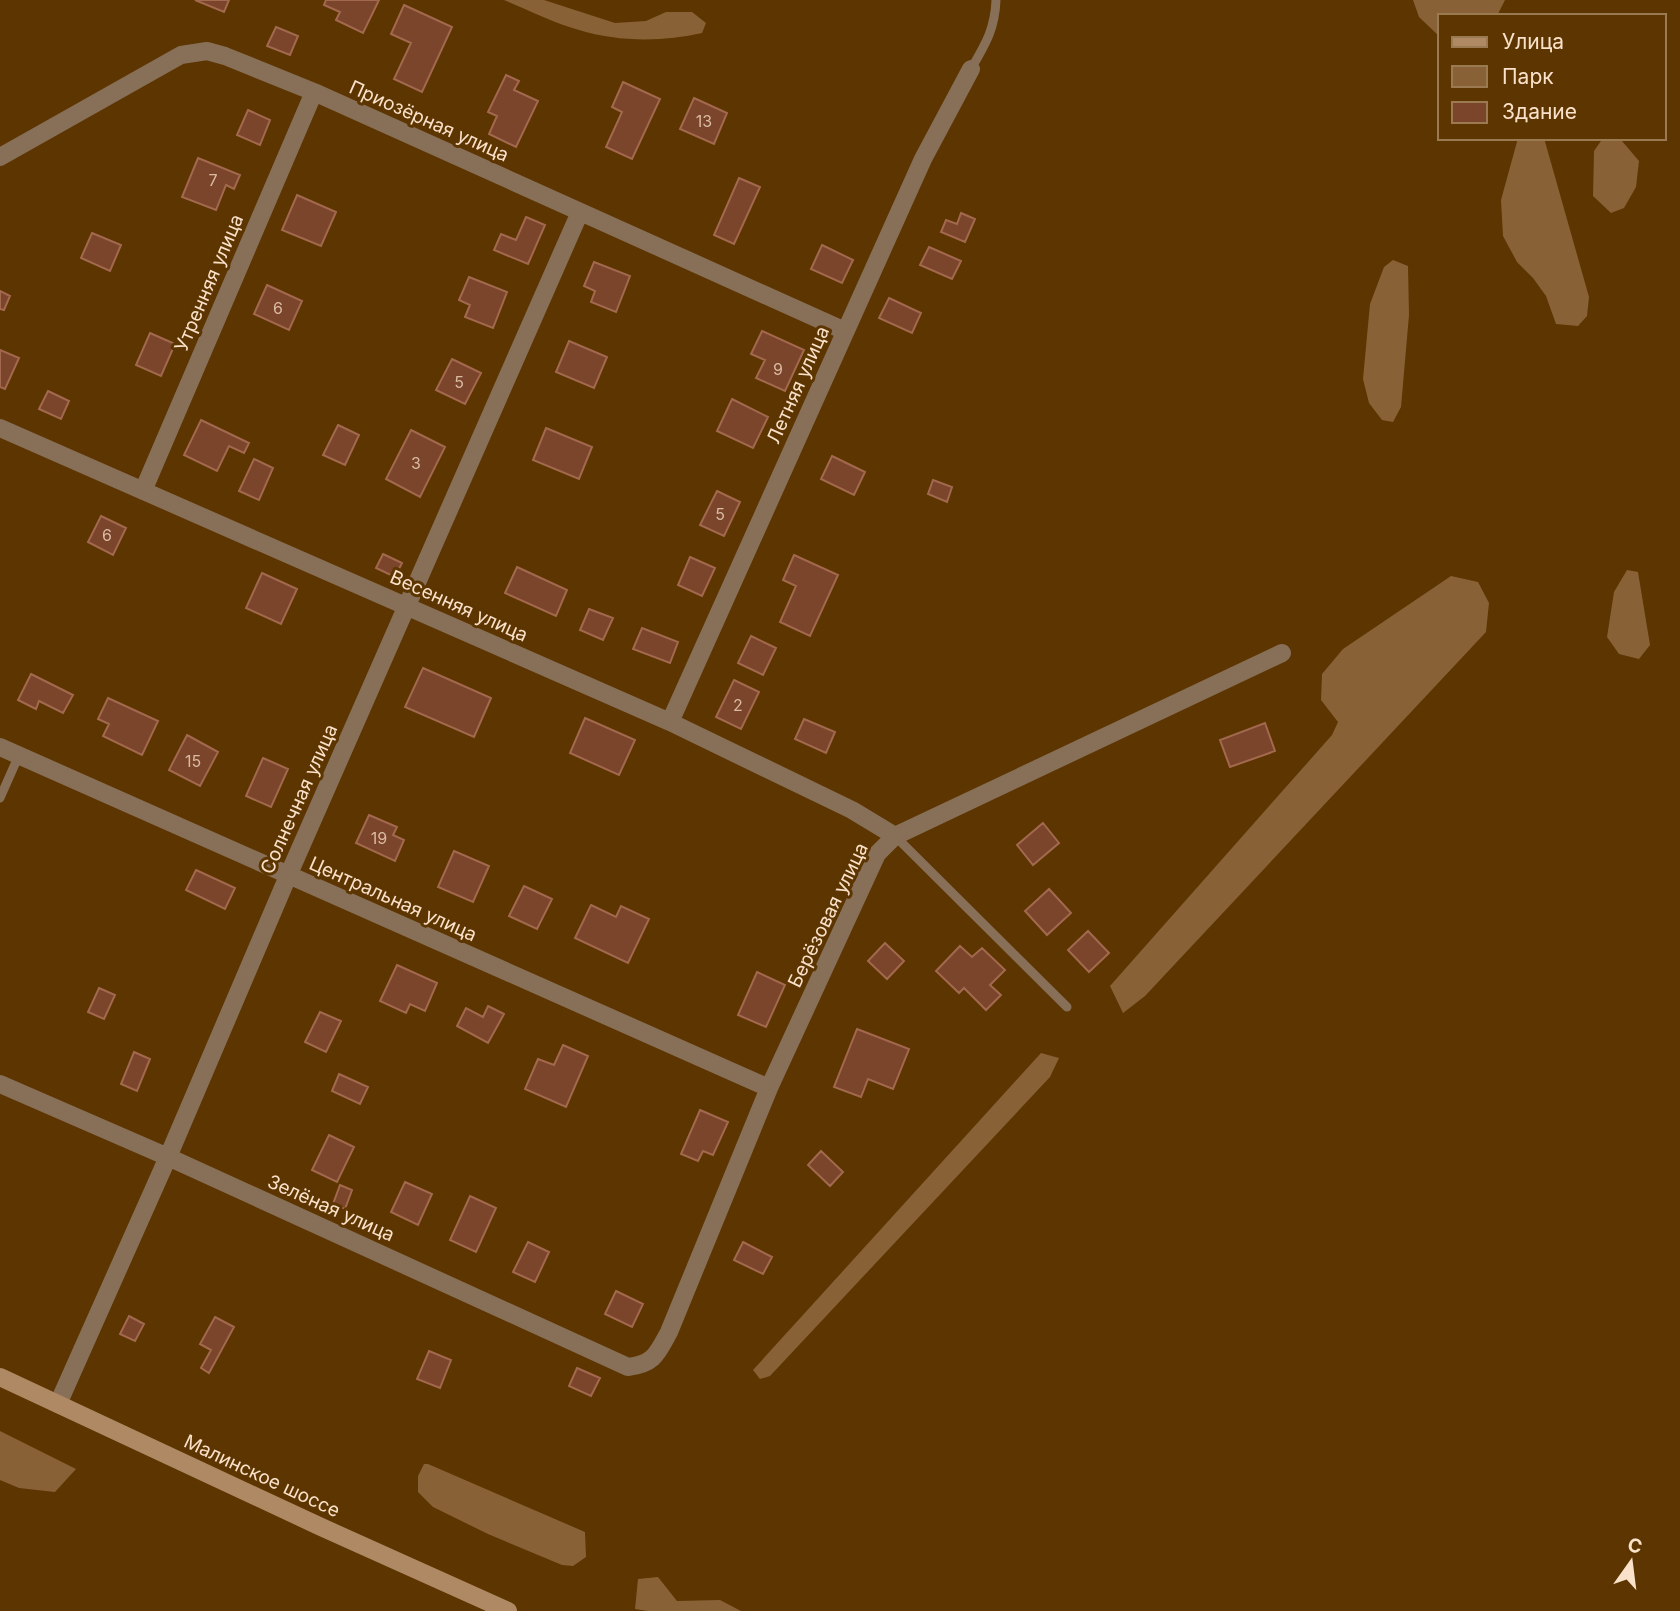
<svg xmlns="http://www.w3.org/2000/svg" width="1680" height="1611" font-family="Inter,sans-serif">
<rect width="100%" height="100%" fill="#5c3500"/>
<!-- green -->
<path fill="#896136" d="M504 0H544L615 23 646 21 666 12H692L706 23 702 33C663 42 618 42 579 30 554 23 528 10 504 0Z
M1413 0H1505L1497 16H1440V37L1419 17Z
M1518 138H1544L1589 297 1587 316 1578 326 1556 324 1546 296 1533 278 1517 262 1503 236 1501 200Z
M1603 138 1622 141 1639 161 1636 187 1624 208 1611 213 1593 196 1594 151Z
M1393 260 1408 266 1409 315 1401 407 1393 422 1382 420 1369 403 1363 379 1370 304 1384 267Z
M1627 570 1638 572 1650 645 1639 659 1619 654 1607 637 1614 592Z
M1451 576 1478 582 1489 603 1486 632 1145 996 1123 1013 1110 986 1332 735 1338 722 1321 700 1322 674 1343 649Z
M1041 1053 1059 1058 1050 1077 770 1376 760 1379 753 1370Z
M0 1431 76 1469 55 1492 19 1488 0 1480Z
M424 1464H428L585 1532 586 1557 573 1566 562 1565 488 1534 433 1507 418 1492V1476Z
M658 1577 677 1601 720 1600 741 1611H648L635 1609 638 1579Z"/>
<!-- building -->
<path fill="#7a452b" stroke="#a2694e" stroke-width="2" d="M195 0H229L224 12Z
M326 0H379L363 33 336 20 340 12 324 5Z
M404 5 452 27 422 92 394 79 411 43 391 34Z
M276 27 298 36 290 55 267 46Z
M506 75 519 81 514 90 538 101 516 147 489 134 497 116 488 112Z
M623 82 660 99 632 159 606 147 622 112 612 107Z
M694 98 727 113 714 144 680 129Z
M248 110 270 120 260 145 237 135Z
M198 158 240 175 234 189 226 185 216 210 182 197Z
M739 178 760 187 734 244 714 235Z
M297 195 336 212 321 246 282 230Z
M961 213 975 219 965 242 941 232 946 220 957 224Z
M526 217 545 225 528 264 494 250 501 234 516 240Z
M92 233 121 245 110 271 81 258Z
M822 245 853 260 842 283 811 269Z
M929 247 961 261 952 279 920 265Z
M594 262 630 276 616 312 591 302 595 291 584 286Z
M469 277 507 292 493 328 465 317 470 305 459 300Z
M267 285 302 301 289 330 254 314Z
M0 291 10 296 4 310 0 309Z
M889 298 921 313 912 333 879 318Z
M762 331 804 350 785 391 756 378 765 360 751 354Z
M150 333 175 344 161 376 136 365Z
M569 341 607 357 594 388 556 372Z
M0 350 19 358 5 389 0 387Z
M452 359 481 373 465 404 436 390Z
M48 391 69 401 61 419 39 409Z
M732 399 768 417 753 448 717 431Z
M201 420 249 443 244 453 229 446 217 471 184 455Z
M338 425 359 435 345 465 323 455Z
M546 428 592 447 579 479 533 460Z
M411 430 445 447 420 497 386 479Z
M832 456 865 472 854 495 821 479Z
M254 459 273 468 259 500 239 491Z
M933 480 952 487 947 502 928 494Z
M717 491 740 502 724 536 700 525Z
M101 516 126 528 113 555 88 542Z
M383 554 402 563 395 577 376 568Z
M794 555 838 575 810 636 780 622 796 586 783 580Z
M690 557 715 568 702 596 678 585Z
M517 567 567 590 556 616 505 593Z
M262 573 297 589 281 624 246 608Z
M589 609 613 618 603 640 580 630Z
M642 628 678 642 670 663 633 649Z
M751 636 776 648 763 675 738 663Z
M423 668 491 698 474 737 405 707Z
M31 674 73 695 63 713 39 701 36 709 18 700Z
M734 680 759 692 741 729 716 717Z
M108 698 158 721 142 755 103 736 109 724 98 719Z
M585 718 635 740 619 775 570 753Z
M804 719 835 732 826 753 795 739Z
M1265 723 1275 751 1230 767 1220 740Z
M187 735 218 752 200 786 169 770Z
M263 758 288 769 271 807 246 796Z
M369 815 397 827 393 835 404 840 395 861 356 843Z
M1043 823 1059 843 1033 865 1017 845Z
M454 851 489 866 473 902 438 887Z
M196 870 235 888 225 909 186 890Z
M524 886 552 899 537 929 509 916Z
M1049 889 1071 913 1047 935 1025 911Z
M591 905 616 917 621 906 649 919 628 963 575 938Z
M1088 931 1109 953 1089 972 1068 950Z
M885 943 904 961 887 979 868 961Z
M960 946 972 957 982 948 1005 970 990 985 1001 995 986 1010 964 988 959 993 936 971Z
M397 965 437 983 425 1011 410 1004 406 1013 380 1001Z
M757 972 785 985 766 1027 738 1015Z
M99 988 115 995 104 1019 88 1012Z
M488 1006 504 1014 488 1043 457 1026 466 1008 483 1017Z
M320 1012 341 1021 326 1052 305 1042Z
M857 1029 909 1049 893 1089 868 1079 861 1097 834 1087Z
M563 1045 588 1056 566 1107 525 1089 538 1059 554 1065Z
M134 1052 150 1059 137 1091 121 1084Z
M339 1074 368 1087 360 1104 332 1091Z
M700 1110 728 1122 713 1155 703 1151 698 1161 681 1154Z
M329 1135 354 1147 337 1182 312 1170Z
M821 1151 843 1172 830 1186 808 1165Z
M405 1182 432 1194 418 1225 391 1212Z
M340 1185 352 1190 345 1209 333 1204Z
M470 1196 496 1208 476 1252 450 1240Z
M528 1242 549 1252 535 1282 513 1272Z
M743 1242 772 1257 763 1274 734 1260Z
M616 1291 643 1304 632 1327 605 1314Z
M129 1316 144 1324 135 1341 120 1334Z
M215 1317 234 1327 209 1373 201 1368 211 1350 200 1344Z
M429 1351 451 1360 440 1388 417 1379Z
M577 1368 600 1378 591 1396 569 1386Z"/>
<g fill="none" stroke-linecap="round" stroke-linejoin="round">
<!-- lane -->
<path stroke="#886f57" stroke-width="9" d="M971 69C985 45 995 29 996 0
M0 798 19 755
M895 836 1067 1007"/>
<!-- street -->
<path stroke="#886f57" stroke-width="18" d="M0 157 181 55 207 51 225 56 314 92 845 331
M0 428 670 722 852 810 895 836
M143 491 314 92
M670 722 923 159 971 69
M0 747 769 1088
M0 1084 168 1157 628 1367C654 1364 657 1354 669 1332L769 1088 877 854 895 836 1282 653
M58 1404 168 1157 288 876 580 212"/>
<!-- secondary -->
<path stroke="#af8963" stroke-width="18" d="M0 1377 319 1526 508 1611"/>
</g>
<g text-anchor="middle" dominant-baseline="central" stroke-width="6" stroke-linejoin="round" paint-order="stroke">
<!-- number labels -->
<g font-size="16" fill="#dabaa2">
<text x="704" y="121">13</text>
<text x="213" y="180">7</text>
<text x="278" y="308">6</text>
<text x="778" y="369">9</text>
<text x="459" y="382">5</text>
<text x="416" y="463">3</text>
<text x="720" y="514">5</text>
<text x="107" y="535">6</text>
<text x="738" y="705">2</text>
<text x="193" y="761">15</text>
<text x="379" y="838">19</text>
</g>
<!-- street labels -->
<g font-size="19" fill="#fae1ca" stroke="#5c3500">
<text transform="translate(429 121) rotate(24)">Приозёрная улица</text>
<text transform="translate(209 283) rotate(-67)">Утренняя улица</text>
<text transform="translate(798 385) rotate(-66)">Летняя улица</text>
<text transform="translate(459 606) rotate(24)">Весенняя улица</text>
<text transform="translate(299 799) rotate(-66)">Солнечная улица</text>
<text transform="translate(393 899) rotate(24)">Центральная улица</text>
<text transform="translate(828 915) rotate(-64)">Берёзовая улица</text>
<text transform="translate(331 1208) rotate(24)">Зелёная улица</text>
<text transform="translate(262 1476) rotate(25)">Малинское шоссе</text>
</g>
</g>
<!-- legend -->
<rect x="1438" y="14" width="228" height="126" fill="#5c3500" stroke="#9b7a51" stroke-width="2"/>
<rect x="1452" y="37" width="35" height="10" fill="#af8963" stroke="#9b7a51" stroke-width="2"/>
<text x="1502" y="49" font-size="21" fill="#fae1ca">Улица</text>
<rect x="1452" y="66" width="35" height="21" fill="#896136" stroke="#9b7a51" stroke-width="2"/>
<text x="1502" y="84" font-size="21" fill="#fae1ca">Парк</text>
<rect x="1452" y="102" width="35" height="21" fill="#7a452b" stroke="#9b7a51" stroke-width="2"/>
<text x="1502" y="119" font-size="21" fill="#fae1ca">Здание</text>
<!-- north arrow -->
<g transform="translate(1631 1562) rotate(14)" stroke="#5c3500" stroke-width="5" paint-order="stroke">
<path d="M0-5L12 26L0 18L-12 26Z" fill="#fae1ca"/>
<text y="-10" font-size="19" font-weight="bold" text-anchor="middle" fill="#fae1ca">С</text>
</g>
</svg>
